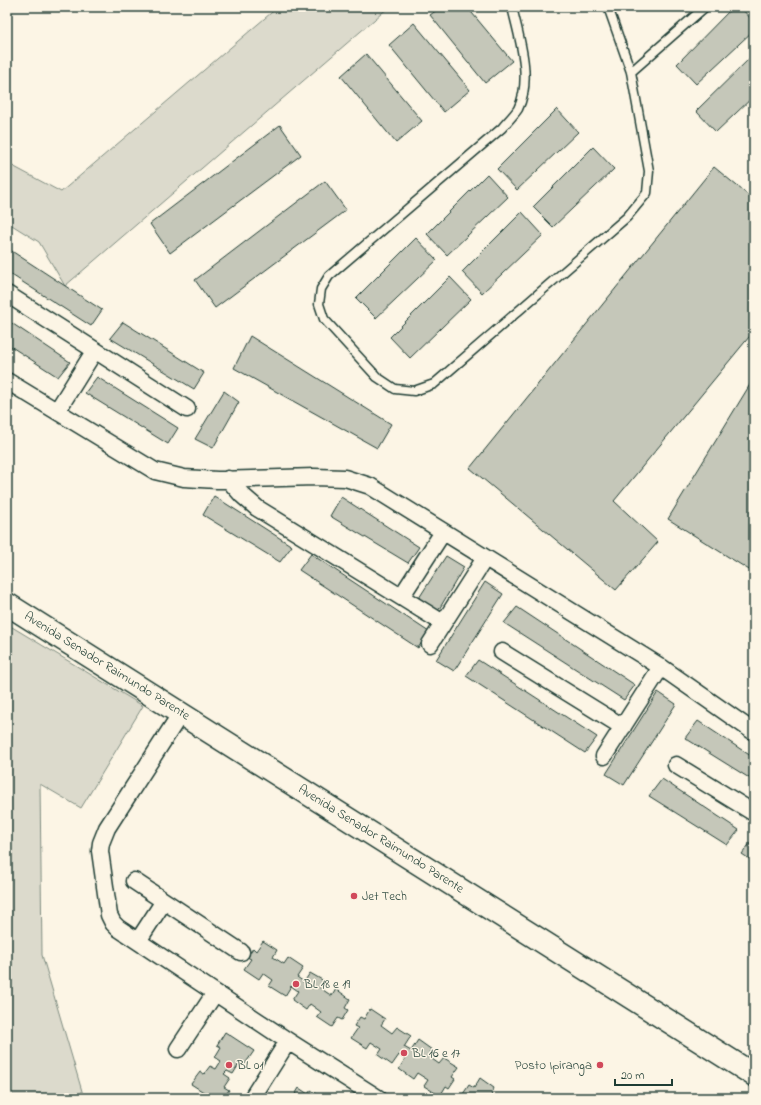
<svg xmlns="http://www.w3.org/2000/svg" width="761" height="1105" font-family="'Indie Flower',sans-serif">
<rect width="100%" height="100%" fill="#fcf5e5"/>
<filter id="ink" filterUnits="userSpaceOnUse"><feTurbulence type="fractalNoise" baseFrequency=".025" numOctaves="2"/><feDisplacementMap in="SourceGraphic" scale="8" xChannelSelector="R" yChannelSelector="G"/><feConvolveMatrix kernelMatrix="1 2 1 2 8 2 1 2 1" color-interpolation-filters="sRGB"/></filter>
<g filter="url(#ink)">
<!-- green -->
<path fill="#dcdacc" stroke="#7e8c80" d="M278 7H389L65 286 39 242 7 222V163L61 192Z
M7 624 143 706 81 808 40 784 42 955 84 1098H7Z"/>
<!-- building -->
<path fill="#c5c7b9" stroke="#1f3d34" d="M441 7H467L512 61 485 83 430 15Z
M733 7H740L754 22V30L696 84 677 64Z
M414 23 470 90 444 112 389 45Z
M366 54 422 121 396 143 341 76Z
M754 54V96L716 132 696 111Z
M557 109 578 132 517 190 497 169Z
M280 125 301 155 170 253 150 224Z
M593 147 614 169 553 227 533 207Z
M714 167 754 200V331L614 501 658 542 616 590 470 468Z
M487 174 508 197 447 255 427 234Z
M325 181 346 210 215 308 195 280Z
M522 212 543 235 482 293 462 272Z
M416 238 437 260 376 318 356 298Z
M7 248 102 310 91 326 7 272Z
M450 277 471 299 410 358 390 337Z
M7 320 70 362 58 377 7 344Z
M123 322 204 373 194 389 110 338Z
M250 336 391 424 377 448 234 368Z
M97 377 178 428 168 444 85 393Z
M754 378V573L668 519Z
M224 391 239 402 213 448 195 439Z
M214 496 292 546 280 562 203 515Z
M341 497 419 547 408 563 330 516Z
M311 554 429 632 418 648 299 570Z
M446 556 464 567 438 611 419 598Z
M485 582 503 594 454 671 436 660Z
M517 607 635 685 624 700 504 623Z
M478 660 597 737 585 753 466 676Z
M658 692 676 704 624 785 606 774Z
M698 721 754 758V781L685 738Z
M662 779 739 830 727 845 649 796Z
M754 838V862L742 854Z
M263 941 277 950 273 957 284 964 288 958 303 968 297 977 304 982 310 973 324 981 320 988 332 996 336 989 350 999 345 1008 348 1010 342 1020 338 1018 332 1027 317 1017 321 1012 310 1004 306 1010 292 1000 298 991 291 986 285 996 269 986 273 980 263 973 259 979 244 969 251 959 247 957 253 948 256 951Z
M370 1009 385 1019 381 1025 392 1033 397 1027 411 1036 404 1047 411 1051 418 1040 432 1050 428 1056 439 1064 444 1058 459 1067 452 1077 455 1079 449 1088 446 1086 440 1096 424 1086 428 1080 417 1073 413 1079 399 1069 405 1059 399 1055 392 1065 378 1055 382 1049 371 1042 367 1048 351 1038 358 1028 354 1026 360 1017 364 1019Z
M225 1032 254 1051 245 1064 241 1061 233 1074 227 1071 224 1074 230 1078 224 1087 229 1090 224 1098H213L191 1084 200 1072 204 1074 210 1066 216 1069 221 1061 215 1057 221 1047 217 1045Z
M480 1078 494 1088 491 1094 496 1098H467L468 1097 463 1094 469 1085 474 1088Z
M299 1088 308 1094 311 1090 320 1096 319 1098H293Z"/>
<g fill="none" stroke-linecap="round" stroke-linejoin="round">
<defs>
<path id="lane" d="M512 7C519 37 533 79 518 109 514 115 507 122 502 128L329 276 321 289 319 304 324 319 377 377 395 389 414 391 434 384 627 217 647 193 649 171 631 72 608 7
M631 72 705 7"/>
<path id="street" d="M7 294 187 409
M7 381 155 471 184 478 217 480 314 477 345 478 370 486 661 667 754 732
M57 411 95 350
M228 479 242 495 257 508 443 623
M401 597 443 532
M430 644 485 558
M502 652 623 727
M181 713 107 828 101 843 100 851 109 915 113 923 118 928 288 1041 378 1098
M604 756 661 667
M676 765 754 813
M134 881 241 952
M138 941 164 901
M178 1049 215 993
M252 1098 288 1041"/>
<path id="secondary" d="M7 604 754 1075"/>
</defs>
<!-- lane casing -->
<use href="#lane" stroke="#1f3d34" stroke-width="11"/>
<!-- street casing -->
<use href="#street" stroke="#1f3d34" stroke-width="19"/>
<!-- secondary casing -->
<use href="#secondary" stroke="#1f3d34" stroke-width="25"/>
<!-- lane -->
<use href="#lane" stroke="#fcf5e5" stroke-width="8"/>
<!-- street -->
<use href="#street" stroke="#fcf5e5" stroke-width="16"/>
<!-- secondary -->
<use href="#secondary" stroke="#fcf5e5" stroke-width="22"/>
</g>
</g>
<!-- markers -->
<g fill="#d1495b" stroke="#fcf5e5" stroke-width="1.5">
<circle cx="354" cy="896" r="4"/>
<circle cx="296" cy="984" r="4"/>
<circle cx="404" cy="1053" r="4"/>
<circle cx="229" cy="1065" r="4"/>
<circle cx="600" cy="1065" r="4"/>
</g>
<g text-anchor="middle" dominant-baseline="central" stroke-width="3" stroke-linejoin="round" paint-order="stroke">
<!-- street labels -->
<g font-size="13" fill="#1f3d34" stroke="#fcf5e5">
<text transform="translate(107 666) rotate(32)">Avenida Senador Raimundo Parente</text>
<text transform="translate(381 839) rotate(32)">Avenida Senador Raimundo Parente</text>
</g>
<!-- poi labels -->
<g font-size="13" fill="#1f3d34" stroke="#fcf5e5" text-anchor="start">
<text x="362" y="896">Jet Tech</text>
<text x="304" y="984">BL 18 e 19</text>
<text x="412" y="1053">BL 16 e 17</text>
<text x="237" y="1065">BL 01</text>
<text x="592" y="1065" text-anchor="end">Posto Ipiranga</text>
</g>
</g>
<!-- margin -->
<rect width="761" height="1105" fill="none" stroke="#fcf5e5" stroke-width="24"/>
<rect x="12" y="12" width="737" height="1081" fill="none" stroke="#1f3d34" stroke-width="1.5" filter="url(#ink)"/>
<!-- scale -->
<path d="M615 1079v6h57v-6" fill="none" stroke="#1f3d34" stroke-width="2"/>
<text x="621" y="1079" font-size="12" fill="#1f3d34" stroke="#fcf5e5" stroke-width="3" paint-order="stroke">20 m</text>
</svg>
